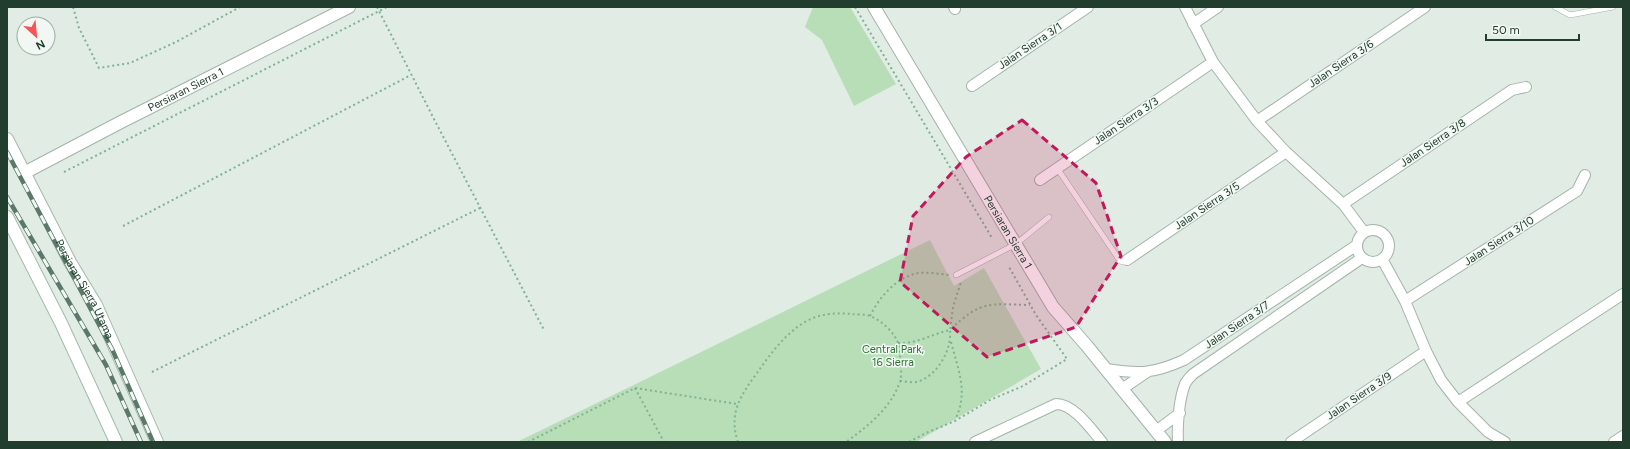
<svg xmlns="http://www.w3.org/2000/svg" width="1630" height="449" font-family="Figtree,sans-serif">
<rect width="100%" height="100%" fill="#e0ece4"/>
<!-- green -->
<path fill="#b8deb8" d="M813 7H850L896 84 854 106 822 40 805 27Z
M930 240 954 286 984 268 1041 369 916 442H517Z"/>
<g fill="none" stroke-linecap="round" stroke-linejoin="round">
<defs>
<path id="service" d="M1555 7 1570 15 1613 7
M1057 168 1120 261 1124 262 1127 260
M956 275 1016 244 1049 217"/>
<path id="minor" d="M954 7 955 9
M1185 7 1213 62 1257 121 1286 152 1343 204 1364 232
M1193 24 1218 7
M972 86 1088 7
M1257 121 1425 7
M1040 180 1213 62
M1343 204 1512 90 1526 87
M1357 246a16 16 0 1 1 32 0a16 16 0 1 1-32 0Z
M1382 259 1405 301 1426 351 1441 380 1458 402 1488 432 1505 442
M1127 260 1286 152
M1405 301 1577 191 1585 175
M1106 369C1139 374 1153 374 1184 360L1357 245
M1122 389 1147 372
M1458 402 1623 294
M1156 431 1180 413
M975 442 1056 404C1074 404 1091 429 1102 442
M1178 442C1177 426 1179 399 1185 384 1187 380 1190 377 1193 374L1362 258
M1291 442 1426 351
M1614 442 1623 436"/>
<g id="tertiary">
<path id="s1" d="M874 7 1053 307 1087 346 1165 442"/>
<path id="s2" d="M24 173 121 122 349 7"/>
</g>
<g id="secondary">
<path id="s3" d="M7 139 70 262 96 305 157 442"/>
<path d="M7 217 61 323 116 442"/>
</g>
</defs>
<!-- service casing -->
<use href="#service" stroke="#a3b4a9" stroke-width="6"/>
<!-- minor casing -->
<use href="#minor" stroke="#a3b4a9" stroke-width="12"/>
<!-- tertiary casing -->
<use href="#tertiary" stroke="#a3b4a9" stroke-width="14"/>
<!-- secondary casing -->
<use href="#secondary" stroke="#a1bbab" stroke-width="14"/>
<!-- path -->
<path stroke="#7fb194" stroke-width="2" stroke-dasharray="2 3" stroke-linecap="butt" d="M73 7 79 28 99 68 130 63 176 42 240 7
M377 7 434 119 544 330
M855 7 992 238
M64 172 387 7
M123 226 411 75
M870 316C879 298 894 280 914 274 924 271 939 274 949 275
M951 342C958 370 969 392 955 420
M898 343C917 344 932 334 950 330L953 307 961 282
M152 372 480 208
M900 381C905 381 911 383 916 382 937 377 952 350 950 330 981 300 989 304 1030 305
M635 388 664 442
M528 442 635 388 737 404
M738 442C728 413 741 395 757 373 771 353 789 328 813 318 826 313 839 313 852 314 857 315 865 314 870 316 881 320 894 332 898 343 899 347 899 351 900 355 901 363 902 374 900 382 890 409 868 426 846 442
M909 442 926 433 955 421 990 400 1023 386 1067 359 1036 315 1008 265"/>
<!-- service -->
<use href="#service" stroke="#fff" stroke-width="5"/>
<!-- minor -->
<use href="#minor" stroke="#fff" stroke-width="10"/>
<!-- tertiary -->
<use href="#tertiary" stroke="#fff" stroke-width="12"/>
<!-- secondary -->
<use href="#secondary" stroke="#fff" stroke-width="12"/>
<defs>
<path id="rail" d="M7 152 112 349 153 442
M7 197 106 365 141 442"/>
</defs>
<!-- rail casing -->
<use href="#rail" stroke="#5b7968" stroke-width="4.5"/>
<!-- rail -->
<use href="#rail" stroke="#f1f8f3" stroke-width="3" stroke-dasharray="9" stroke-linecap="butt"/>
</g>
<!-- marked area -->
<path fill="#c2185b" fill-opacity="0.2" stroke="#c2185b" stroke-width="3" stroke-dasharray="8 5" stroke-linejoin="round" d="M1022 120 1096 183 1121 256 1076 327 987 357 900 282 913 216 966 157Z"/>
<g text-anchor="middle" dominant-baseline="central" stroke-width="3" stroke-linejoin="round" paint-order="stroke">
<!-- street labels -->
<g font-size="11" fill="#203d2d" stroke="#f1f8f3">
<text transform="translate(1030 46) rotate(-34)">Jalan Sierra 3/1</text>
<text transform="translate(1341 64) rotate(-34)">Jalan Sierra 3/6</text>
<text stroke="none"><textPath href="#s2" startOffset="182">Persiaran Sierra 1</textPath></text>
<text transform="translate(1126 121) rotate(-34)">Jalan Sierra 3/3</text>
<text transform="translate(1433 143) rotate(-34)">Jalan Sierra 3/8</text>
<text transform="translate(1207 206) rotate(-34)">Jalan Sierra 3/5</text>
<text stroke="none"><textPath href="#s1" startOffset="262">Persiaran Sierra 1</textPath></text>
<text transform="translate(1499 241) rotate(-33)">Jalan Sierra 3/10</text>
<text stroke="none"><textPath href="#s3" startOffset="169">Persiaran Sierra Utama</textPath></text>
<text transform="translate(1237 325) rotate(-34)">Jalan Sierra 3/7</text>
<text transform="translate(1359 396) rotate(-34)">Jalan Sierra 3/9</text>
</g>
<!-- park labels -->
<g font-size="11" fill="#297631" stroke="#f1f8f3">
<text x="893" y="349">Central Park,<tspan x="893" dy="13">16 Sierra</tspan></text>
</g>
</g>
<!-- border -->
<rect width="1630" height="449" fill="none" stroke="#203d2d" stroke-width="16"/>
<!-- north arrow -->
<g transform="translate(36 36) rotate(153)"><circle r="19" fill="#f1f8f3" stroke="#9dada4"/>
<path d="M0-3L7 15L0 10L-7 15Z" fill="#f85357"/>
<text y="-6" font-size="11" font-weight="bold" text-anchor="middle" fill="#203d2d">N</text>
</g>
<!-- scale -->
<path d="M1486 34v6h93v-6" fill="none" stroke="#203d2d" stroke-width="2"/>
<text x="1492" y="34" font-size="12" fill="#203d2d" stroke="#f1f8f3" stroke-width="3" paint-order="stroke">50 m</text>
</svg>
